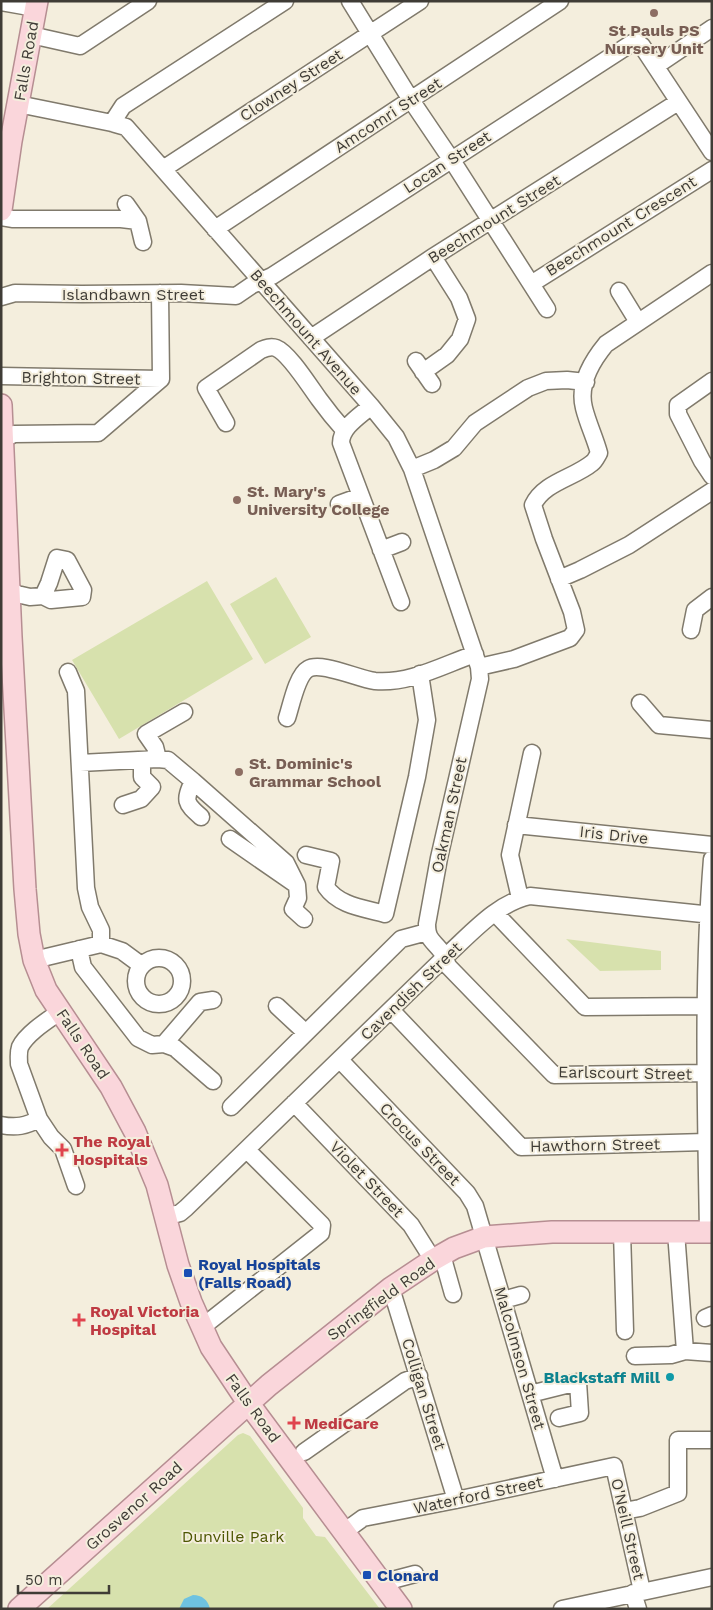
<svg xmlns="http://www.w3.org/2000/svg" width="713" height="1610" font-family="'Work Sans',sans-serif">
<rect width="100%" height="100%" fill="#f4eedd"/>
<!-- green -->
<path fill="#d7e1ad" d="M276 577 311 637 265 664 230 604Z
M207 581 253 659 119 739 72 660Z
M566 939 661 951V970L600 971Z
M243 1433 250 1436 303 1508V1518L316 1536 325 1537 380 1609H47L238 1435Z"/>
<!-- water -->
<path fill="#6ec2e0" d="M193 1595C202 1595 208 1600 210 1609H179L184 1599Z"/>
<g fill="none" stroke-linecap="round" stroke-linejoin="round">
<defs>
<path id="minor" d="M350 1 411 100 455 165 547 309
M1 2 35 8
M31 35 80 46 148 1
M656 66 712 28
M18 104 112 123 126 127 371 406 396 437 412 469 479 667 480 679 439 858 427 924C427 940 433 940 441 951 444 955 446 961 448 966L554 1075 705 1073
M112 123 123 106 285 1
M163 169 420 1
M126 204 138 221 143 242
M1 217 12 219H121L138 221
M215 229 560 1
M531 284 712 170
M619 291 638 322
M1 297 15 293 82 294 181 293 236 296 252 285 272 276 632 43 637 42 642 46 712 152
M311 338 433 257 678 102
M416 361 432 384
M423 372 447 355 460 339 467 319 459 298 433 257
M1 376 161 379
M712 381 678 405V414L702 461 712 476
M371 406C360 416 341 427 341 443L401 602
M226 423 206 388 261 350C266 348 271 346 276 348 289 353 310 387 319 399 327 410 335 420 344 430
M1 440 14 434 98 433 161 379 160 293
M412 469 434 460 454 448 475 423 528 388 546 381 567 380 586 382
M339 504 361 496
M381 550 402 542
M559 579 580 570 629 545 712 491
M1 586 10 589 17 594 30 597 43 596 51 600 82 597 83 590 67 560 57 558 49 583 43 596
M691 630 695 610 712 597
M479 667 514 659 570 638 576 630 572 612 544 539 533 505C544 482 574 478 592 463 595 461 597 456 599 453 595 438 588 424 584 408 578 385 592 361 606 344L712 273
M68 672 76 691 86 888 90 907 101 930V944
M640 703 659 725 712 730
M287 718C291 706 297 675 308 669 321 661 358 679 375 681 410 684 443 665 475 654
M158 759 155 747 146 734 184 712
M80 763 158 759 168 760 193 781 286 863 297 885 298 898 293 909 304 919
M193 781C184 801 185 803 201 817
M123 805 141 799 152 787 142 777V760
M516 825 712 845
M230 839 295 884
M306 855 331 861 326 887C339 906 364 908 385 914L417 777 427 720 420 674
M520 898 510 855 532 753
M495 913 585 1007 705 1006
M79 949 83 967 138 1038 152 1045 164 1044 175 1048 213 1081
M136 981a23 23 0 1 1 46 0a23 23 0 1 1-46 0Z
M34 960 101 944 122 951 141 965
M277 1006 306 1033
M391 1010 521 1147 706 1142
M61 1011C48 1020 27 1033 20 1047 18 1053 19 1058 19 1064L39 1119 51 1137 63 1149 76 1186
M164 1044 200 1002 213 1000
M340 1060 467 1193 475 1206 555 1479
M294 1103 411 1225 433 1260
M231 1107 401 939 427 932
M1 1125C16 1128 26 1126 39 1119
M164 1217 180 1213 186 1208 444 958C469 936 496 903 530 896L712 915
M622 1232 625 1331
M676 1232 685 1351 712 1353
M708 1232C706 1107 702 983 712 859
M442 1255 453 1294
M391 1288 456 1500
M503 1300 521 1295
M705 1318 712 1315
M201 1328 321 1233 322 1225 247 1150
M635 1356 671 1355 685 1351
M530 1394 578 1382 580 1413 559 1418
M304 1452 405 1381 419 1376
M624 1511 640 1508 678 1493V1440H712
M345 1531 363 1518 456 1500 614 1466 642 1591
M385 1585 396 1579 415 1574
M633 1593 638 1609
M562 1609 712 1577"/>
<path id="major" d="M1 210 11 141 37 1
M1 405 11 637 25 889 29 934 34 960 46 990 111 1087 135 1132 157 1185 178 1265 191 1302 211 1347 249 1404 401 1609
M19 1609 269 1385 391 1288 433 1260 454 1248 484 1237 552 1232H712"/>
</defs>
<!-- minor casing -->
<use href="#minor" stroke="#807a6c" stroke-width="19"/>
<!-- major casing -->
<use href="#major" stroke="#b68e92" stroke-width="24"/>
<!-- minor -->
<use href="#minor" stroke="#fff" stroke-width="16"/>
<!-- major -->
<use href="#major" stroke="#fad6db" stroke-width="21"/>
</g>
<!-- markers -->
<g fill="#8d6e63" stroke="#f4eedd" stroke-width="2">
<circle cx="654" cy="13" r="5"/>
<circle cx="237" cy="500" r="5"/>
<circle cx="239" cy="772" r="5"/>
</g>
<g fill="#e0444e" stroke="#f4eedd" stroke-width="2">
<path d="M59.5 1142.5h5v5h5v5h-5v5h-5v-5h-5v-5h5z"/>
<path d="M76.5 1312.5h5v5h5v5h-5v5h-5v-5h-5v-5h5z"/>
<path d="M291.5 1415.5h5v5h5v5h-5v5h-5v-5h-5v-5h5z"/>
</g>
<g fill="#1a4fb4" stroke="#f4eedd" stroke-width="2">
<rect x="183" y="1268" width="10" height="10" rx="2.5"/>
<rect x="362" y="1570" width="10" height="10" rx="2.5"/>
</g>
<circle fill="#0f9aa8" stroke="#f4eedd" stroke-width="2" cx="670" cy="1377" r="5"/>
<g text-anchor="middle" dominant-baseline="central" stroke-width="4" stroke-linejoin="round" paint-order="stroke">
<!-- education labels -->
<g font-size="16" font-weight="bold" fill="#785e54" stroke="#f4eedd" text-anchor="start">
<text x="654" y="30" text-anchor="middle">St Pauls PS<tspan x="654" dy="18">Nursery Unit</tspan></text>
<text x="247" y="491">St. Mary's<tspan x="247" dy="18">University College</tspan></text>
<text x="249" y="763">St. Dominic's<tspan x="249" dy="18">Grammar School</tspan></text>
</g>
<!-- street labels -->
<g font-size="16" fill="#3f3c36" stroke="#f4eedd">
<text transform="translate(26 61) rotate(-80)">Falls Road</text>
<text transform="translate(291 85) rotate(-33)">Clowney Street</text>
<text transform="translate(388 115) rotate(-33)">Amcomri Street</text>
<text transform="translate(447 162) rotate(-33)">Locan Street</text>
<text transform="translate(494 219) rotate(-32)">Beechmount Street</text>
<text transform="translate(621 226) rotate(-32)">Beechmount Crescent</text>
<text x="133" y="294">Islandbawn Street</text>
<text transform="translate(306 332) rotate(49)">Beechmount Avenue</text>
<text transform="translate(81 378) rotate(1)">Brighton Street</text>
<text transform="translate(449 815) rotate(-78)">Oakman Street</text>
<text transform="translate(614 835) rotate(6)">Iris Drive</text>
<text transform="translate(411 991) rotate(-44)">Cavendish Street</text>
<text transform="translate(83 1044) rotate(56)">Falls Road</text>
<text transform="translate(625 1073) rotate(1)">Earlscourt Street</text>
<text transform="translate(420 1144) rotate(46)">Crocus Street</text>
<text transform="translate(595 1145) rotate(-1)">Hawthorn Street</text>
<text transform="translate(367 1179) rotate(46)">Violet Street</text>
<text transform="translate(381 1299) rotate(-36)">Springfield Road</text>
<text transform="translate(520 1358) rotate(74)">Malcolmson Street</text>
<text transform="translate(424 1394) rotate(73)">Colligan Street</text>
<text transform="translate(253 1408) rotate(54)">Falls Road</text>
<text transform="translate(478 1495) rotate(-12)">Waterford Street</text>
<text transform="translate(134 1506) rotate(-42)">Grosvenor Road</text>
<text transform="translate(628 1529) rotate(77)">O'Neill Street</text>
</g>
<!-- health labels -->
<g font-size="16" font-weight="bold" fill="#be3a42" stroke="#f4eedd" text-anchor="start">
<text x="73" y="1141">The Royal<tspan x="73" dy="18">Hospitals</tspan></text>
<text x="90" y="1311">Royal Victoria<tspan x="90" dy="18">Hospital</tspan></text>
<text x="304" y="1423">MediCare</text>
</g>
<!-- transit labels -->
<g font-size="16" font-weight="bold" fill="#164399" stroke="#f4eedd" text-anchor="start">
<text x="198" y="1264">Royal Hospitals<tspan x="198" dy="18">(Falls Road)</tspan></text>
<text x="377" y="1575">Clonard</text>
</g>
<!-- culture labels -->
<g font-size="16" font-weight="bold" fill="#0d838f" stroke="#f4eedd" text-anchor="end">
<text x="660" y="1377">Blackstaff Mill</text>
</g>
<!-- park labels -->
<g font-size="16" fill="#4d5602" stroke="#f4eedd">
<text x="233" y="1536">Dunville Park</text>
</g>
</g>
<!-- border -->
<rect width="713" height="1610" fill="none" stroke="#3f3c36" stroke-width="5"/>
<!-- scale -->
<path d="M18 1585v8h91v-8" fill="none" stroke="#3f3c36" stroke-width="2.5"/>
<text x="25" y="1585" font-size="15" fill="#3f3c36" stroke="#f4eedd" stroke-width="4" paint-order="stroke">50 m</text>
</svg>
